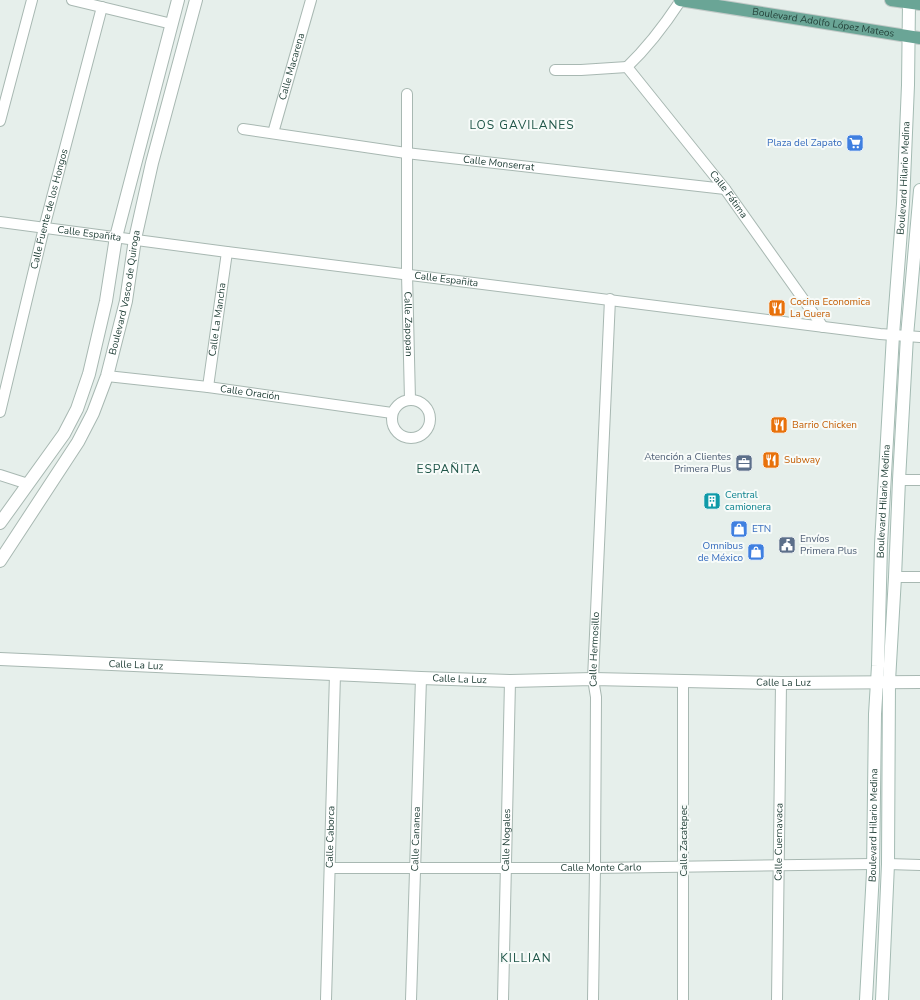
<svg xmlns="http://www.w3.org/2000/svg" width="920" height="1000" font-family="'Nunito Sans',sans-serif">
<rect width="100%" height="100%" fill="#e6efeb"/>
<g fill="none" stroke-linecap="round" stroke-linejoin="round">
<defs>
<g id="minor">
<path d="M72 0 172 24"/>
<path id="s1" d="M627 67 725 189 823 327"/>
<path d="M627 67C649 46 664 26 681 0"/>
<path d="M555 70H581L627 67"/>
<path id="s2" d="M407 94V274L410 400"/>
<path d="M0 121 32 0"/>
<path id="s3" d="M243 129 406 153 725 189"/>
<path id="s4" d="M273 133 311 0"/>
<path id="s5" d="M0 222 227 252 880 334 920 337"/>
<path id="s6" d="M107 376 208 387 392 413"/>
<path id="s7" d="M208 387 227 252"/>
<circle cx="411" cy="419" r="19"/>
<path id="s8" d="M0 412 44 228 102 7"/>
<path d="M0 475 28 484"/>
<path d="M899 480H920"/>
<path d="M895 577H920"/>
<path d="M683 682V1000"/>
<path d="M888 864 920 865"/>
<path id="s9" d="M330 868H595L873 864"/>
<path id="s10" d="M326 1000 335 674"/>
<path id="s11" d="M411 1000 421 678"/>
<path id="s12" d="M503 1000 510 681"/>
<path id="s13" d="M593 1000 595 868 596 697 593 679 610 299"/>
<path id="s14" d="M777 1000 781 683"/>
</g>
<g id="tertiary">
<path d="M0 523 64 434 77 409 89 374 106 301 116 237 178 0"/>
<path id="s15" d="M0 561 78 442 93 413 107 376 126 301 135 239 152 163 196 0"/>
<path id="s16" d="M0 659 421 678 510 681 593 679 781 683 920 682"/>
</g>
<g id="secondary">
<path id="s17" d="M866 1000 873 872 875 714 878 666 881 544 893 335 903 204 908 85 909 3"/>
<path d="M882 1000 888 864 889 681 895 577 899 480 907 336 920 190"/>
</g>
<g id="primary">
<path id="s18" d="M680 0 920 38"/>
<path d="M891 0 920 4"/>
</g>
</defs>
<!-- minor casing -->
<use href="#minor" stroke="#a8b8b2" stroke-width="12"/>
<!-- tertiary casing -->
<use href="#tertiary" stroke="#a8b8b2" stroke-width="14"/>
<!-- secondary casing -->
<use href="#secondary" stroke="#a4bbb3" stroke-width="14"/>
<!-- primary casing -->
<use href="#primary" stroke="#c2cac8" stroke-width="14"/>
<!-- minor -->
<use href="#minor" stroke="#fff" stroke-width="10"/>
<!-- tertiary -->
<use href="#tertiary" stroke="#fff" stroke-width="12"/>
<!-- secondary -->
<use href="#secondary" stroke="#fff" stroke-width="12"/>
<!-- primary -->
<use href="#primary" stroke="#6aa596" stroke-width="12"/>
</g>
<!-- icons -->
<defs>
<symbol id="supermarket-square" viewBox="-11 -11 22 22"><rect x="-9" y="-9" width="18" height="18" rx="4" fill="#3f7fe0" stroke="#f7fbf9"/><path d="M-6-5.5h2.5l.6 2H6L4.5 2H-2.5L-4.4-4H-6ZM-1.5 3.2a1.3 1.3 0 1 0 .1 0ZM3 3.2a1.3 1.3 0 1 0 .1 0Z" fill="#fff"/></symbol>
<symbol id="restaurant-square" viewBox="-11 -11 22 22"><rect x="-9" y="-9" width="18" height="18" rx="4" fill="#e8710a" stroke="#f7fbf9"/><path d="M-5-6h1v4h1v-4h1v4h1v-4h1v5L-1.5 .5V6h-2V.5L-5-1ZM5-6V6H3V1.5H1.5Q1.5-4 5-6Z" fill="#fff"/></symbol>
<symbol id="office-square" viewBox="-11 -11 22 22"><rect x="-9" y="-9" width="18" height="18" rx="4" fill="#5c6f8a" stroke="#f7fbf9"/><path d="M-6-3h4V-5.5h4V-3h4V5H-6ZM-1-4.5V-3h2v-1.5ZM-6 0V1H6V0Z" fill="#fff"/></symbol>
<symbol id="building-square" viewBox="-11 -11 22 22"><rect x="-9" y="-9" width="18" height="18" rx="4" fill="#0f9aa8" stroke="#f7fbf9"/><path d="M-4-6H4V6H1V3H-1V6H-4ZM-2.5-4.3h1.7v1.8h-1.7ZM.8-4.3h1.7v1.8H.8ZM-2.5-1h1.7V.8h-1.7ZM.8-1h1.7V.8H.8Z" fill="#fff"/></symbol>
<symbol id="shop-square" viewBox="-11 -11 22 22"><rect x="-9" y="-9" width="18" height="18" rx="4" fill="#3f7fe0" stroke="#f7fbf9"/><path d="M-5-2.5h2.3a2.7 3.5 0 0 1 5.4 0H5L5.5 6h-11ZM-1.5-2.5h3a1.5 2.3 0 0 0-3 0Z" fill="#fff"/></symbol>
<symbol id="civic-square" viewBox="-11 -11 22 22"><rect x="-9" y="-9" width="18" height="18" rx="4" fill="#5c6f8a" stroke="#f7fbf9"/><path d="M-.6-6.5H3V-4.5H.6V-3L4-1V1h2V6H-6V1h2V-1L-.6-3ZM-1.2 2.5V6h2.4V2.5Z" fill="#fff"/></symbol>
</defs>
<g fill-rule="evenodd">
<use href="#supermarket-square" x="845" y="133" width="20" height="20"/>
<use href="#restaurant-square" x="767" y="298" width="20" height="20"/>
<use href="#restaurant-square" x="769" y="415" width="20" height="20"/>
<use href="#restaurant-square" x="761" y="450" width="20" height="20"/>
<use href="#office-square" x="734" y="453" width="20" height="20"/>
<use href="#building-square" x="702" y="491" width="20" height="20"/>
<use href="#shop-square" x="729" y="519" width="20" height="20"/>
<use href="#civic-square" x="777" y="535" width="20" height="20"/>
<use href="#shop-square" x="746" y="542" width="20" height="20"/>
</g>
<g text-anchor="middle" dominant-baseline="central" stroke-width="4" stroke-linejoin="round" paint-order="stroke">
<!-- street labels -->
<g font-size="10" fill="#24423a" stroke="#f7fbf9">
<text stroke="none"><textPath href="#s18" startOffset="145">Boulevard Adolfo López Mateos</textPath></text>
<text stroke="none"><textPath href="#s4" startOffset="69">Calle Macarena</textPath></text>
<text stroke="none"><textPath href="#s3" startOffset="258">Calle Monserrat</textPath></text>
<text stroke="none"><textPath href="#s17" startOffset="823">Boulevard Hilario Medina</textPath></text>
<text stroke="none"><textPath href="#s1" startOffset="163">Calle Fátima</textPath></text>
<text stroke="none"><textPath href="#s8" startOffset="209">Calle Fuente de los Hongos</textPath></text>
<text stroke="none"><textPath href="#s5" startOffset="90">Calle Españita</textPath></text>
<text stroke="none"><textPath href="#s5" startOffset="450">Calle Españita</textPath></text>
<text stroke="none"><textPath href="#s15" startOffset="300">Boulevard Vasco de Quiroga</textPath></text>
<text stroke="none"><textPath href="#s7" startOffset="68">Calle La Mancha</textPath></text>
<text stroke="none"><textPath href="#s2" startOffset="230">Calle Zapopan</textPath></text>
<text stroke="none"><textPath href="#s6" startOffset="144">Calle Oración</textPath></text>
<text stroke="none"><textPath href="#s17" startOffset="499">Boulevard Hilario Medina</textPath></text>
<text stroke="none"><textPath href="#s13" startOffset="351">Calle Hermosillo</textPath></text>
<text stroke="none"><textPath href="#s16" startOffset="136">Calle La Luz</textPath></text>
<text stroke="none"><textPath href="#s16" startOffset="460">Calle La Luz</textPath></text>
<text stroke="none"><textPath href="#s16" startOffset="784">Calle La Luz</textPath></text>
<text stroke="none"><textPath href="#s17" startOffset="175">Boulevard Hilario Medina</textPath></text>
<text stroke="none"><textPath href="#s10" startOffset="163">Calle Caborca</textPath></text>
<text stroke="none"><textPath href="#s11" startOffset="161">Calle Cananea</textPath></text>
<text stroke="none"><textPath href="#s12" startOffset="160">Calle Nogales</textPath></text>
<text transform="translate(684 841) rotate(-90)">Calle Zacatepec</text>
<text stroke="none"><textPath href="#s14" startOffset="158">Calle Cuernavaca</textPath></text>
<text stroke="none"><textPath href="#s9" startOffset="271">Calle Monte Carlo</textPath></text>
</g>
<!-- shop labels -->
<g font-size="10" fill="#366cbe" stroke="#f7fbf9" text-anchor="end">
<text x="842" y="143">Plaza del Zapato</text>
<text x="752" y="529" text-anchor="start">ETN</text>
<text x="743" y="546">Omnibus<tspan x="743" dy="12">de México</tspan></text>
</g>
<!-- food labels -->
<g font-size="10" fill="#c56008" stroke="#f7fbf9" text-anchor="start">
<text x="790" y="302">Cocina Economica<tspan x="790" dy="12">La Guera</tspan></text>
<text x="792" y="425">Barrio Chicken</text>
<text x="784" y="460">Subway</text>
</g>
<!-- service labels -->
<g font-size="10" fill="#4e5e75" stroke="#f7fbf9" text-anchor="end">
<text x="731" y="457">Atención a Clientes<tspan x="731" dy="12">Primera Plus</tspan></text>
<text x="800" y="539" text-anchor="start">Envíos<tspan x="800" dy="12">Primera Plus</tspan></text>
</g>
<!-- culture labels -->
<g font-size="10" fill="#0d838f" stroke="#f7fbf9" text-anchor="start">
<text x="725" y="495">Central<tspan x="725" dy="12">camionera</tspan></text>
</g>
<!-- quarter labels -->
<g font-size="12" letter-spacing="1" fill="#1f5548" stroke="#f7fbf9">
<text x="522" y="125">LOS GAVILANES</text>
<text x="449" y="469">ESPAÑITA</text>
<text x="526" y="958">KILLIAN</text>
</g>
</g>
</svg>
